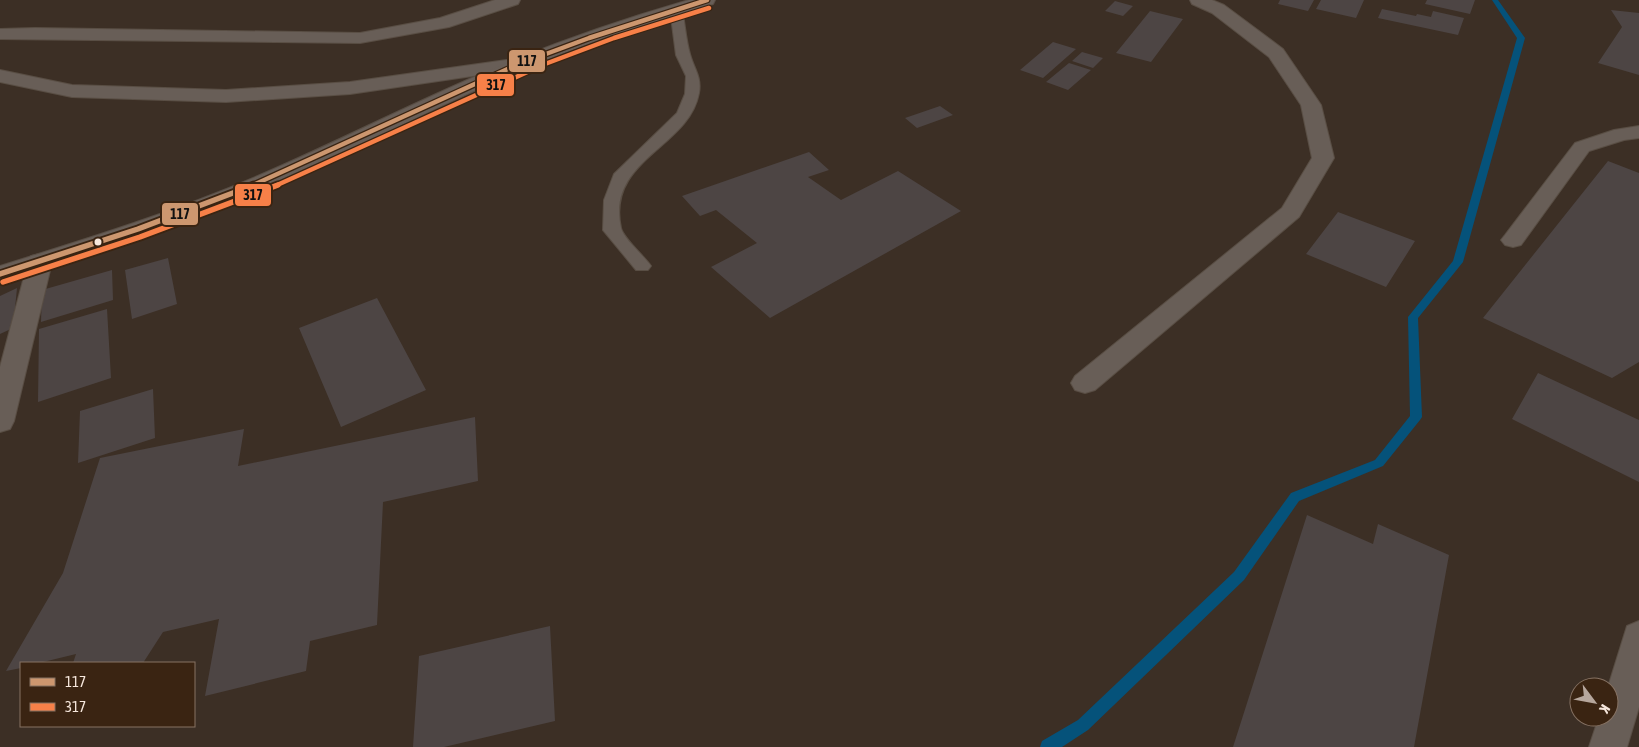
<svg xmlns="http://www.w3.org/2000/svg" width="1639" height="747" font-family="'Asap Condensed',sans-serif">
<rect width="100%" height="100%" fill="#3c2f25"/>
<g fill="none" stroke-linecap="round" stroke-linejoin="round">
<!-- stream -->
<path fill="#05527a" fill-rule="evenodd" d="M1492 0H1498L1525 38 1463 262 1418 318 1422 417 1420 420 1383 466 1299 501 1244 580 1088 730 1062 747H1040L1042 741 1078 720 1234 572 1291 493 1375 460 1410 416 1408 317 1453 261 1517 38Z"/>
</g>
<!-- building -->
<path fill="#4d4544" d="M1280 0H1314L1308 11 1278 4Z
M1321 0H1364L1356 18 1316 9Z
M1427 0H1475L1470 14 1425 4Z
M1115 1 1133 6 1123 16 1105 11Z
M1382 9 1416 16 1417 14 1431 17 1433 11 1464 18 1458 35 1378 18Z
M1611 10 1639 13V75L1598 63 1622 27Z
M1150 11 1183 19 1151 62 1116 53Z
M1053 42 1076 49 1043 78 1020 70Z
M1082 52 1103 58 1093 68 1072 61Z
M1069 63 1091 70 1068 90 1046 82Z
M940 106 953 115 917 128 905 118Z
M809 152 829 170 808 177 841 200 898 171 961 211 770 318 711 267 757 243 716 210 700 216 682 196Z
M1608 161 1639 173V362L1612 378 1483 318Z
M1338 212 1415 241 1386 287 1306 254Z
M168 258 177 304 132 319 125 270Z
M112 270 113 300 41 322 42 290Z
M17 288 13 328 0 334V296Z
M377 298 426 390 341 427 299 328Z
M107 309 111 378 38 402 39 329Z
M1538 373 1639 420V482L1512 419Z
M153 389 155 438 78 463 80 411Z
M475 417 478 481 383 502 377 625 310 641 306 671 205 696 219 619 163 632 143 663H73L76 654 39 663H21V668L6 671 63 573 100 458 244 429 238 466Z
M1307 515 1373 544 1378 524 1449 555 1414 747H1233Z
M550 626 555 721 444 747H413L419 656Z"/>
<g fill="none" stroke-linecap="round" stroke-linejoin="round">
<defs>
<path id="service" d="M676 5 682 9C685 24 686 40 690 54 694 69 702 77 699 93 689 148 606 159 621 228 623 238 644 256 651 266L648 270H636L603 230 604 200 614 174 677 113 685 94 686 76 676 55 670 9Z"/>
<path id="minor" d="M495 0H520L518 4 449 27 360 43 0 39V29L35 28 360 33 440 18Z
M1190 0H1212L1224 5 1283 49 1321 105 1334 158 1299 217 1095 390 1085 393 1075 390 1071 383 1075 376 1282 208 1312 158 1301 105 1269 57 1212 13 1192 4Z
M520 58 527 60 529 64 527 68 350 94 226 102 72 97 0 82V70L72 85 226 90 350 82Z
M1639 126V138L1624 140 1589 151 1521 245 1513 247 1505 245 1501 240 1505 235 1575 143 1614 130Z
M40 254 49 256 52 262 14 421 10 429 0 432V367L28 262 31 256Z"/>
<path id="tertiary" d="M689 0H715L713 4C650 22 588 43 527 68 444 102 365 145 283 181 192 222 96 256 0 282V266C90 238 180 210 267 172 350 136 430 94 514 60 571 37 630 17 689 0Z
M1639 621V707L1627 747H1589L1599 717H1609L1608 687 1627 626Z"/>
</defs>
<!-- service casing -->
<use href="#service" stroke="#594e44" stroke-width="2"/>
<!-- minor casing -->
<use href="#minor" stroke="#594e44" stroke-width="2"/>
<!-- tertiary casing -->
<use href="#tertiary" stroke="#594e44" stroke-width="2"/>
<!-- service -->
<use href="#service" fill="#685e57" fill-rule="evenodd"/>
<!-- minor -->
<use href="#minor" fill="#685e57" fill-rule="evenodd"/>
<!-- tertiary -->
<use href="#tertiary" fill="#685e57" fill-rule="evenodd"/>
<defs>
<path id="bus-1-far1" d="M251 186 519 64 589 38 707 0"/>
<path id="bus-1" d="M0 274 138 229 254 185"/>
<path id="bus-2-far1" d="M275 186 545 64 614 38 709 8"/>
<path id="bus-2" d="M3 282 140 237 278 185"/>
</defs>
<!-- bus-1-far1 casing -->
<use href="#bus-1-far1" stroke="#3a2412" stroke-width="7"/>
<!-- bus-1 casing -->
<use href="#bus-1" stroke="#3a2412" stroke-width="9"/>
<!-- bus-2-far1 casing -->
<use href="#bus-2-far1" stroke="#3a2412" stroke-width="7"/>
<!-- bus-2 casing -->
<use href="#bus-2" stroke="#3a2412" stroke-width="9"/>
<!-- bus-1-far1 -->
<use href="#bus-1-far1" stroke="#cd976f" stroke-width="4.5"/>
<!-- bus-1 -->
<use href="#bus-1" stroke="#cd976f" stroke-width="5.5"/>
<!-- bus-2-far1 -->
<use href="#bus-2-far1" stroke="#f78048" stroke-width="4.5"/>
<!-- bus-2 -->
<use href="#bus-2" stroke="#f78048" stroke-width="5.5"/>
</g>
<!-- markers -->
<circle fill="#f7e8dd" stroke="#3a2412" stroke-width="2" cx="98" cy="242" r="4.5"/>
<g stroke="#3a2412" stroke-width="2">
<rect x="508" y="49" width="38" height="24" rx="5" fill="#cd976f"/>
<rect x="476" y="73" width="39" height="24" rx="5" fill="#f78048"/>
<rect x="234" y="183" width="38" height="24" rx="5" fill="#f78048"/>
<rect x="161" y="202" width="38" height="24" rx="5" fill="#cd976f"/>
</g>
<g font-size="14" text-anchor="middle" font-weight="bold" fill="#111">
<text x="527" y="66">117</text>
<text x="496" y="90">317</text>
<text x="253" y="200">317</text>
<text x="180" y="219">117</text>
</g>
<!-- legend -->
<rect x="20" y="662" width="175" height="65" fill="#3a2412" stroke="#867263"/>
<rect x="30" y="678" width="25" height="8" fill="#cd976f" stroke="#867263"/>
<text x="65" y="687" font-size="15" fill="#f7e8dd">117</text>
<rect x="30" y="703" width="25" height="8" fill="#f78048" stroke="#867263"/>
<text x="65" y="712" font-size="15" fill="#f7e8dd">317</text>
<!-- north arrow -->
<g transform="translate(1594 702) rotate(122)"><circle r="24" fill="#3a2412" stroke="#867263"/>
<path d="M0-4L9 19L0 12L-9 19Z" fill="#b6a79d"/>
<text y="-8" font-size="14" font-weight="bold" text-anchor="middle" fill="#f7e8dd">K</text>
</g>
</svg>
